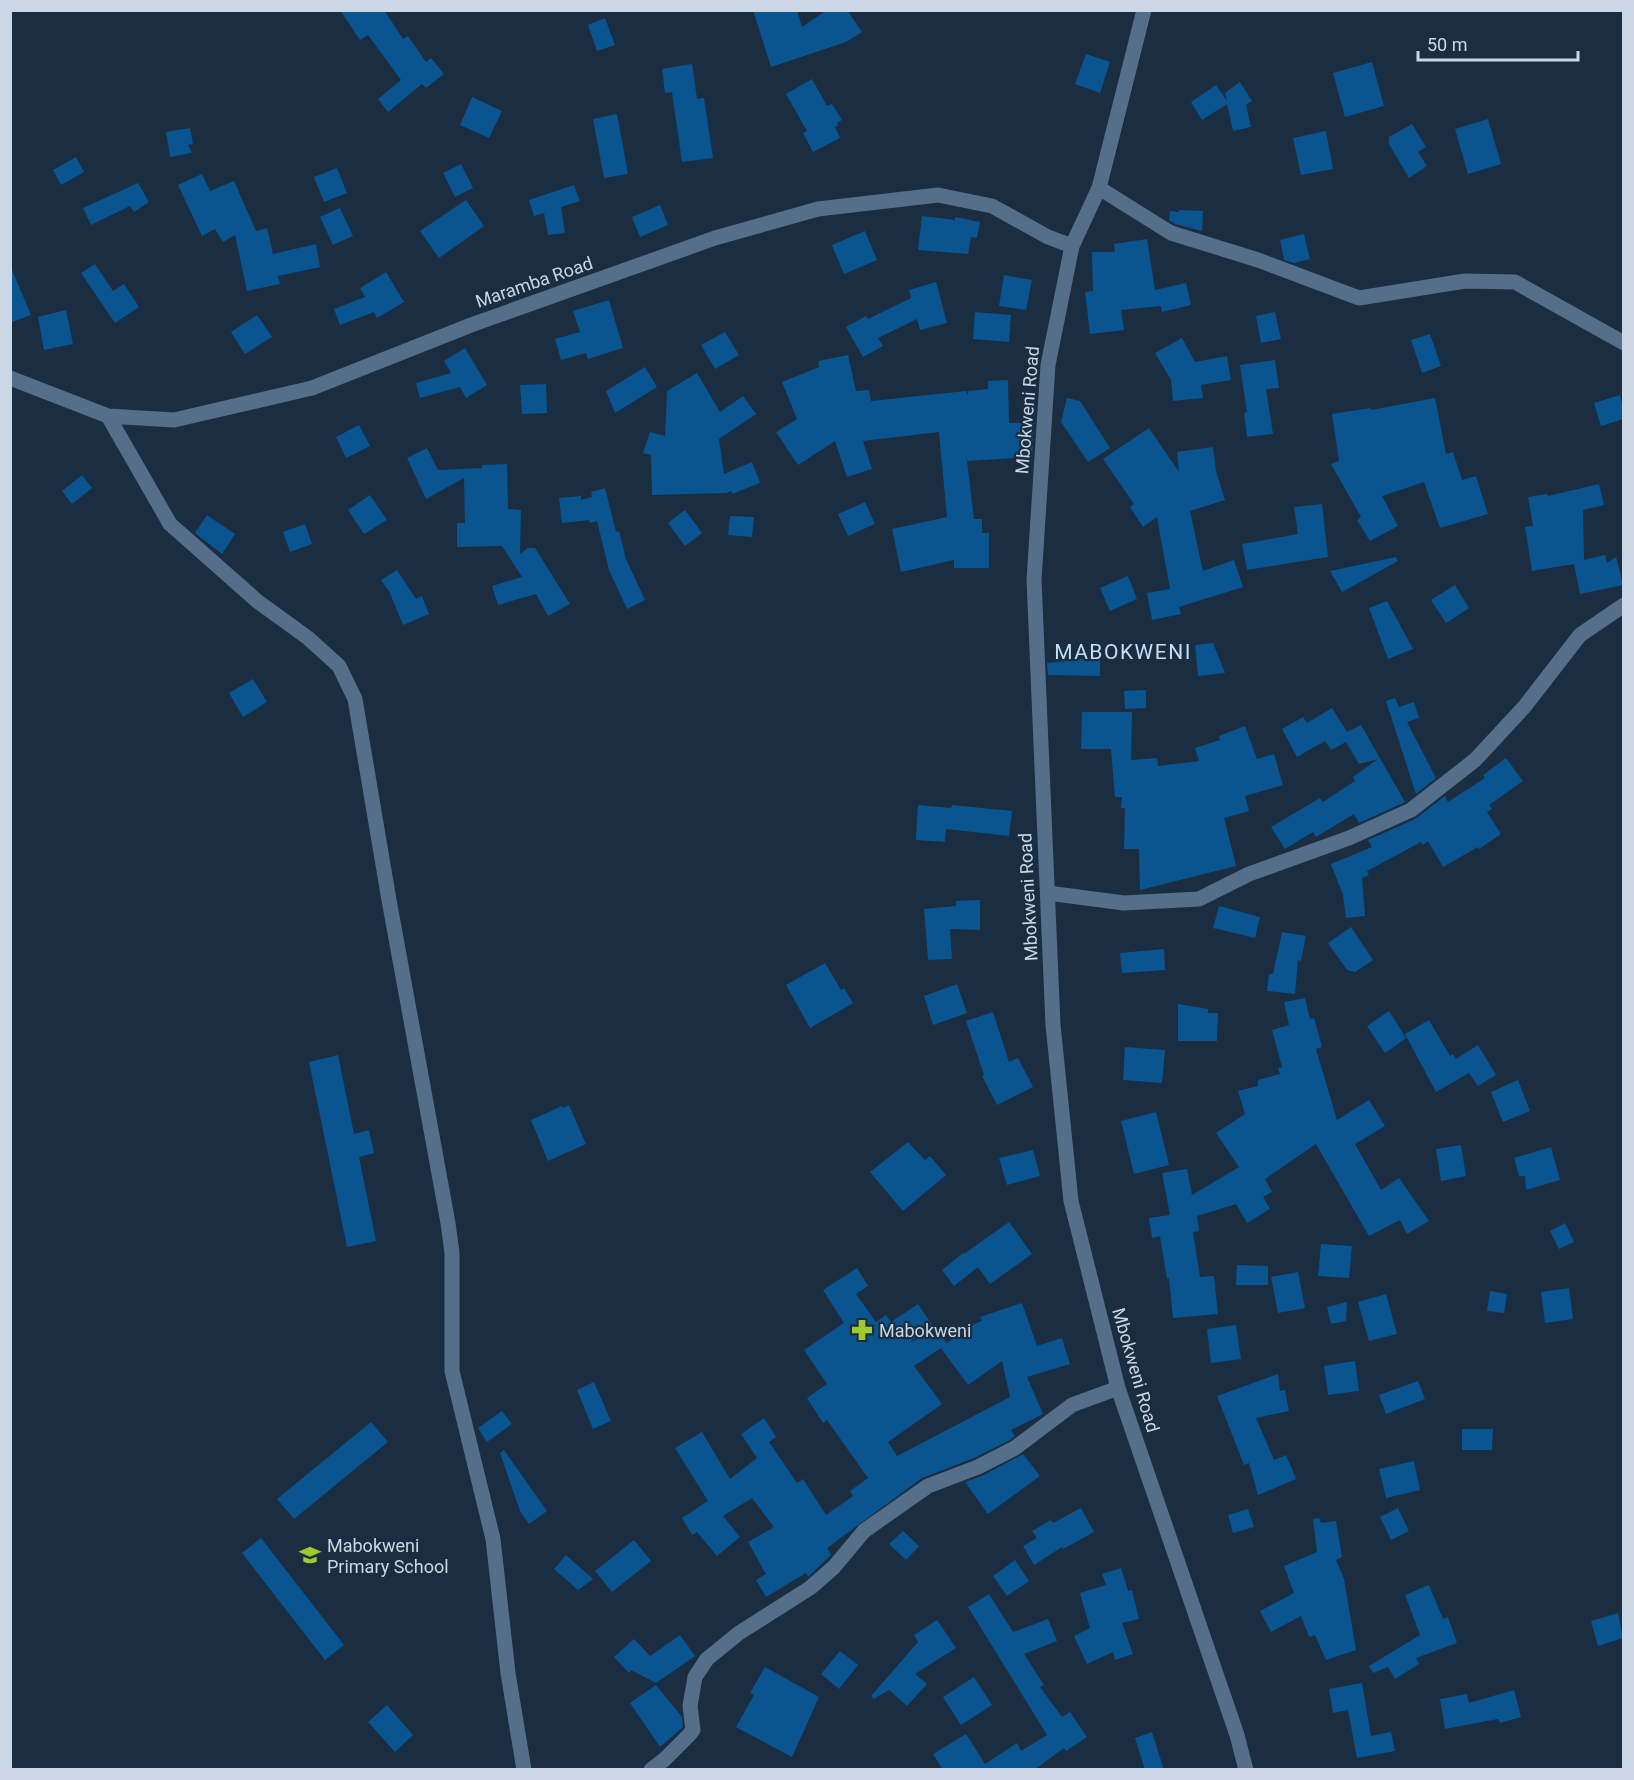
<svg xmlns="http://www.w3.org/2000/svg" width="1634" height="1780" font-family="Roboto,sans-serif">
<rect width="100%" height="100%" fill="#1a2d41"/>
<!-- building -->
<path fill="#0a5590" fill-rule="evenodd" d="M340 10H384L403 39 408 36 426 62 431 58 444 74 426 88 422 84 388 112 378 99 401 80 368 35 360 40Z
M753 10H797L802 27 827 10H847L862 32 846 42 771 67Z
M605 18 615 45 597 51 588 25Z
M1086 54 1110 62 1100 93 1075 84Z
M1372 62 1384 106 1345 117 1333 73Z
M692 64 697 99 704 98 713 158 682 162 672 92 665 93 662 69Z
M812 79 827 106 832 104 842 120 837 123 838 126 835 127 840 138 813 152 803 133 807 131 786 94Z
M1240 82 1252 101 1246 105 1251 127 1233 131 1227 104 1202 120 1191 102 1216 85 1227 101 1225 93Z
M472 97 502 111 489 138 460 125Z
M617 114 628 174 604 178 593 119Z
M1488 119 1501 164 1468 174 1455 129Z
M1412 124 1426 147 1418 152 1427 166 1409 178 1389 144V137Z
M190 128 193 144 188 145 192 153 170 157 166 132Z
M1326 131 1333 169 1301 175 1293 138Z
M76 157 84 172 61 185 53 170Z
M461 164 473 188 455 197 443 173Z
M337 168 347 193 324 202 314 177Z
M202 174 210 191 234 181 256 231 267 228 273 254 316 244 320 267 278 276 280 284 247 291 235 235 223 242 215 229 202 236 178 185Z
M138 183 149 202 134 212 130 206 91 225 83 208Z
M574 185 580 201 561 207 565 233 548 235 544 213 534 216 529 200Z
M466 200 484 226 439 258 420 231Z
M660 205 668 225 640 237 632 217Z
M340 208 353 236 333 245 320 217Z
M1179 210 1203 211 1202 231 1175 224 1169 220 1170 211 1179 212Z
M922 216 955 220V217L980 222 977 238 971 237 968 254 918 250Z
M865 231 877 260 844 274 832 245Z
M1304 234 1310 259 1294 263 1284 260 1280 240Z
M1147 239 1155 290 1186 283 1191 305 1162 312 1161 306 1121 310 1124 330 1090 334 1085 292 1093 291 1092 252H1115L1114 244Z
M95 264 113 291 124 284 139 307 115 323 81 273Z
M10 265 31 315 10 323Z
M386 272 404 302 377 318 374 312 340 325 334 309 365 297 360 288Z
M1004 275 1032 280 1026 310 999 306Z
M936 282 947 323 920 330 917 319 878 338 883 346 863 357 846 327 866 316 868 319 911 298 909 290Z
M609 300 623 348 588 359 586 353 561 360 555 339 580 332 573 311Z
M66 310 73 344 44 350 38 317Z
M975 312 1011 315 1009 342 973 339Z
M1275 312 1281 339 1261 343 1256 316Z
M257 315 272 337 245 354 231 332Z
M725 332 739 355 715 369 701 345Z
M1430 334 1441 366 1422 373 1411 340Z
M1182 338 1195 362 1227 356 1231 380 1201 385 1203 398 1173 401 1171 380 1155 353Z
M465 348 487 385 466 398 460 387 420 398 416 383 451 373 444 361Z
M848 355 856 391 869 390 871 401 966 391 968 396V391L988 389V381L1008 380 1009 423H1034L1032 457 967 461 974 519H982V533H989V568H954V560L901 572 892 529 947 517 939 432 863 441 872 469 847 477 835 441 798 465 776 432 797 419 782 382 819 367 818 361Z
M1275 360 1279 388 1266 389 1273 434 1247 437 1244 413 1247 412 1240 365Z
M645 367 657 387 615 413 606 391Z
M697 373 720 412 743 396 756 414 719 439 724 474 752 462 760 483 732 494V491L726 493 652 495 651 455 643 453 650 432 665 436 667 391Z
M546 384 547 413 522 414 520 385Z
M1620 395 1623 408V419L1601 426 1594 403Z
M1067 398 1080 401 1110 448 1088 462 1061 422Z
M1435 398 1446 454 1453 452 1462 480 1476 476 1488 514 1440 528 1424 482 1382 496 1398 526 1370 541 1357 520 1361 517 1331 464 1339 461 1332 414 1371 408V410Z
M359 425 370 446 346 458 336 437Z
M1149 428 1179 472 1177 452 1213 447 1216 471 1225 500 1190 511 1203 571 1234 560 1243 587 1179 607 1181 614 1152 620 1147 593 1170 589 1157 517 1143 527 1130 507 1134 504 1103 459Z
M427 448 438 470 482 468V465L507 464 508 509 521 510 520 554 528 548H535L570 604 548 616 536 594 498 605 492 586 522 577 502 546 457 547V523H465L464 478 426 499 407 458Z
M82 475 92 488 72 504 62 491Z
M1599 484 1604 505 1583 510 1584 560 1605 555 1607 563 1616 557 1623 585 1580 594 1574 564 1532 571 1525 527 1533 526 1528 497 1547 494 1548 496Z
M605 488 616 532 619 531 626 559 645 600 627 609 609 570 597 521 590 523 589 520 562 523 559 498 581 496V500L592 497 591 492Z
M370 495 387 520 364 534 348 510Z
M865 502 875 524 848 536 838 514Z
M1322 504 1328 557 1247 570 1242 544 1298 534 1294 507Z
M685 510 702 533 685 546 668 523Z
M207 515 235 534 222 554 195 533Z
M730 516 754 517 752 537 728 535Z
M305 524 312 544 290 552 283 532Z
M1396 557 1398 561 1342 592 1330 571Z
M397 570 416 599 422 596 429 614 403 625 389 591 381 580Z
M1128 576 1137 599 1110 611 1100 588Z
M1455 585 1469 608 1446 623 1431 600Z
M1387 601 1413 649 1388 659 1369 608Z
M1213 643 1225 673 1198 676 1195 645Z
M1100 657V676L1048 675 1047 663Z
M253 679 267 702 243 717 229 693Z
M1146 690V708L1125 709 1124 691Z
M1395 698 1399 707 1414 702 1419 718 1407 722 1436 778 1416 794 1386 701Z
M1332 708 1347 732 1361 725 1405 802 1359 823 1354 814 1316 837 1313 832 1285 849 1271 827 1320 798 1323 802 1355 781 1353 777 1378 759 1359 764 1346 742 1331 750 1325 741 1297 757 1282 729 1303 717 1307 723Z
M1082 712H1132L1131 760 1157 758 1158 766 1199 761 1195 748 1220 740 1219 736 1245 726 1257 759 1274 754 1283 785 1245 796 1249 811 1224 818 1236 866 1140 890 1139 849H1124L1125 808H1121L1122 797H1115L1111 749H1081Z
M1506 758 1523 781 1489 805 1492 809 1487 812 1501 834 1479 849 1478 847 1443 867 1428 841 1423 845 1421 842 1367 871 1369 875 1362 878 1365 916 1346 918 1343 895 1331 864 1372 847 1368 840 1415 819 1445 796 1448 802 1485 778 1483 775Z
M918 805 951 808 952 805 1012 811 1009 836 946 829 945 842 916 840Z
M980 900V930L950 929 952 959 928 960 924 909 956 906V901Z
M1219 906 1260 917 1255 938 1213 928Z
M1351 927 1373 960 1355 972 1347 970 1328 943Z
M1282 932 1306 936 1301 961 1298 960 1295 994 1267 991 1269 974H1273Z
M1164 949 1165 970 1122 973 1120 953Z
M825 963 841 990 844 988 853 1003 810 1028 786 985Z
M957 984 967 1013 933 1025 924 996Z
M1305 998 1310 1019 1314 1018 1322 1047 1316 1049 1337 1120 1369 1100 1385 1126 1355 1144 1381 1190 1399 1178 1429 1221 1407 1234 1400 1220 1369 1236 1316 1144 1265 1179 1272 1192 1263 1197 1270 1209 1247 1223 1236 1204 1197 1216 1199 1231 1193 1232 1200 1277 1214 1276 1218 1314 1173 1318 1169 1278 1167 1279 1160 1236 1152 1238 1149 1218 1170 1215 1162 1173 1187 1169 1192 1195 1239 1167 1216 1133 1245 1114 1238 1091 1258 1086V1080L1280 1074 1278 1068 1282 1067 1272 1030 1289 1025 1284 1002Z
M1178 1004 1208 1009V1013H1218L1217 1041H1178Z
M1389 1011 1406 1038 1385 1053 1367 1026Z
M993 1012 1009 1062 1018 1058 1033 1087 997 1105 982 1076 984 1075 966 1021Z
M1429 1020 1450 1056 1453 1054 1456 1059 1478 1045 1496 1075 1478 1086 1469 1073 1436 1092 1405 1034Z
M1125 1047 1165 1050 1162 1083 1123 1080Z
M338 1055 354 1134 369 1130 374 1153 359 1157 376 1241 347 1247 309 1062Z
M1518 1080 1530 1111 1503 1122 1491 1092Z
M569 1105 586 1144 548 1161 531 1120 562 1106 563 1108Z
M1156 1112 1169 1165 1134 1174 1121 1121Z
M908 1142 925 1160 930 1156 946 1175 903 1211 870 1172Z
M1461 1145 1466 1176 1441 1181 1436 1149Z
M1551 1147 1560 1180 1526 1190 1525 1176H1519L1514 1158Z
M1033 1150 1040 1176 1007 1185 999 1158Z
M1009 1222 1032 1254 990 1284 978 1267 954 1286 942 1270 963 1253 964 1254Z
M1565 1223 1574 1242 1559 1249 1550 1231Z
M1321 1244 1352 1246 1349 1278 1318 1276Z
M1237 1265 1268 1266V1285H1236Z
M857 1268 868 1286 856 1294 876 1322 886 1315 891 1322 918 1304 932 1325 910 1342 938 1332 947 1343 974 1324 982 1321 980 1317 1022 1303 1037 1346 1062 1338 1070 1364 1027 1377 1043 1414 1011 1430 1015 1436 1010 1440 974 1458 922 1478 827 1548 831 1555 808 1577 806 1573 766 1597 756 1580 766 1574 748 1542 774 1527 752 1498 723 1516 740 1537 717 1556 697 1532 692 1535 682 1518 708 1501 675 1448 702 1432 730 1479 757 1458 741 1434 764 1418 776 1437 769 1442 797 1483 803 1479 826 1515 853 1496 850 1491 868 1478 827 1420 823 1423 807 1398 827 1384 804 1350 844 1323 823 1290ZM941 1348 968 1385 1002 1361 1010 1397 897 1456 888 1442 942 1404 914 1366Z
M1298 1272 1305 1308 1278 1313 1271 1277Z
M1569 1288 1573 1319 1545 1323 1541 1292Z
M1490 1291 1507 1294 1504 1313 1487 1311Z
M1386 1294 1397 1334 1369 1341 1358 1302Z
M1347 1302 1346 1321 1331 1324 1327 1307Z
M1236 1325 1241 1359 1211 1363 1207 1329Z
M1355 1361 1359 1391 1328 1395 1324 1366Z
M1278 1374 1280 1391 1285 1390 1289 1411 1256 1418 1274 1460 1286 1455 1296 1479 1258 1495 1249 1463 1244 1465 1217 1396Z
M1418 1381 1425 1399 1386 1414 1379 1395Z
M594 1382 611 1421 593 1429 577 1390Z
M502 1411 512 1424 487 1442 478 1428Z
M371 1422 388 1442 294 1519 277 1499Z
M1462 1429H1493L1492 1450H1462Z
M504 1450 547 1511 529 1524 520 1511 500 1453Z
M1023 1454 1040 1476 988 1514 965 1482 982 1476Z
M1414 1461 1420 1490 1386 1498 1379 1469Z
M1081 1508 1094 1532 1063 1549 1062 1547 1034 1565 1023 1546 1037 1538 1032 1531 1051 1520 1053 1523Z
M1398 1508 1409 1531 1391 1540 1380 1517Z
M1248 1509 1254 1527 1233 1533 1228 1515Z
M1319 1518 1321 1523 1336 1521 1342 1557 1336 1560 1344 1579 1356 1650 1326 1660 1315 1635 1309 1637 1301 1616 1271 1632 1260 1611 1294 1593 1284 1566 1317 1552 1313 1519Z
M903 1531 919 1546 906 1560 889 1544Z
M261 1538 344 1645 325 1660 242 1553Z
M634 1540 651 1561 612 1592 595 1571Z
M566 1555 593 1579 578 1590 554 1569Z
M1015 1560 1029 1581 1007 1596 993 1576Z
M1121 1568 1128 1591 1132 1590 1139 1619 1122 1623 1133 1654 1115 1660 1113 1652 1087 1664 1074 1636 1090 1628 1080 1593 1106 1585 1102 1574Z
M1429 1585 1443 1619 1448 1617 1457 1643 1416 1658 1419 1664 1395 1679 1388 1667 1373 1673 1369 1666 1420 1635 1405 1595Z
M989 1594 1013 1632 1048 1619 1057 1641 1024 1654 1044 1685 1040 1687 1062 1717 1070 1712 1087 1737 1066 1751 1064 1748 1034 1770H943L933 1754 966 1734 985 1764 1017 1743 1021 1751 1047 1735 968 1607Z
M1618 1613 1623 1638 1598 1646 1591 1621Z
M937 1620 956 1648 915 1674 927 1684 907 1706 889 1690 874 1699 871 1696 918 1642 914 1635Z
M680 1635 695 1656 656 1683 631 1670 629 1673 614 1657 634 1639 650 1656Z
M840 1651 858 1665 839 1689 821 1674Z
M765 1667 819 1697 792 1757 736 1727 754 1695 750 1693Z
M974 1677 992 1705 961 1725 943 1697Z
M1362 1683 1371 1736 1391 1732 1395 1751 1357 1758 1348 1710 1333 1713 1329 1689Z
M656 1685 682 1717 683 1727 660 1747 630 1703Z
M1514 1690 1521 1717 1500 1723 1498 1719 1445 1729 1440 1699 1467 1694 1469 1703Z
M387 1705 413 1735 395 1752 368 1722Z
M1152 1732 1164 1770H1145L1135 1738Z"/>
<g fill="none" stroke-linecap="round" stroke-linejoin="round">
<!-- minor -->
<path stroke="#556f8b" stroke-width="15" d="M1144 10 1099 188 1072 246 1048 365 1034 580 1053 1025 1071 1201 1118 1388 1237 1735 1246 1770
M1099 188 1171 233 1258 260 1359 298 1465 281 1515 282 1624 343
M10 378 108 416 174 420 312 388 471 325 715 238 818 209 938 195 992 206 1048 237 1072 246
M108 416 170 524 257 601 308 638 339 666 355 699 389 900 448 1223 452 1253V1371L493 1539 508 1673 524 1770
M1048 893 1124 903 1199 899 1249 874 1349 838 1411 810 1475 760 1525 706 1580 635 1624 605
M651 1770 665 1759 689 1735 693 1730 690 1706 695 1677 707 1659 739 1633 810 1588 834 1567 864 1531 928 1486 978 1467 1015 1448 1072 1405 1118 1388"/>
</g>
<!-- icons -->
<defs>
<symbol id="pharmacy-bare" viewBox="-9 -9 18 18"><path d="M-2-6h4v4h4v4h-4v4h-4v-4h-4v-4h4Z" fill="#a0c92c" stroke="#1a2d41" stroke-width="2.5" paint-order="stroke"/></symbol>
<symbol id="school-bare" viewBox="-9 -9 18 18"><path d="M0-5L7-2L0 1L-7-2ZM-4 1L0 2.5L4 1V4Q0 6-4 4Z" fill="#a0c92c" stroke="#1a2d41" stroke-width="2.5" paint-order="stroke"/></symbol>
</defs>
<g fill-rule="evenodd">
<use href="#pharmacy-bare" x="847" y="1315" width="30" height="30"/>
<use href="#school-bare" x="295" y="1540" width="30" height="30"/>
</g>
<g text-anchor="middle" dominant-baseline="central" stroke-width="4.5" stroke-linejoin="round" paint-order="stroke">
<!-- street labels -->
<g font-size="18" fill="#cbd7e4" stroke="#1a2d41">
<text transform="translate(534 282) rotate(-19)">Maramba Road</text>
<text transform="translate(1027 410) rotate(-85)">Mbokweni Road</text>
<text transform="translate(1028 897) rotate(-93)">Mbokweni Road</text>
<text transform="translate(1136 1370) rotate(74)">Mbokweni Road</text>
</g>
<!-- poi labels -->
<g font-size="18" fill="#cbd7e4" stroke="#1a2d41" text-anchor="start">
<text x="879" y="1330">Mabokweni</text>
<text x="327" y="1545">Mabokweni<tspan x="327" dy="21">Primary School</tspan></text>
</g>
<!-- quarter labels -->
<g font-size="21" letter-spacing="1.5" fill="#c5def7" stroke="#1a2d41">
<text x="1123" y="652">MABOKWENI</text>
</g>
</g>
<!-- border -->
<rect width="1634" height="1780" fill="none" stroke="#cbd7e4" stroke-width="24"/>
<!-- scale -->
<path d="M1418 51v9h160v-9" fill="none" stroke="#cbd7e4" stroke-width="3"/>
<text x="1427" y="51" font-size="18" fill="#cbd7e4" stroke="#1a2d41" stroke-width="4.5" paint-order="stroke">50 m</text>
</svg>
